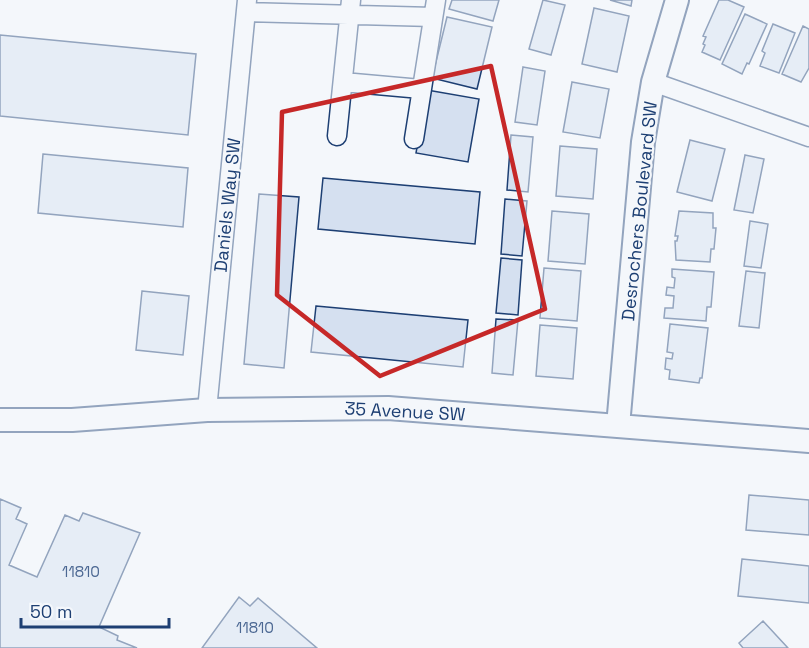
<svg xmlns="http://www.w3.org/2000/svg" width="809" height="648" font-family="'Space Grotesk',sans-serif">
<rect width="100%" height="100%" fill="#f4f7fb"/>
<!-- building -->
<path fill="#d5e0f0" stroke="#1d3f73" stroke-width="1.5" d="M452 0H499L493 21 449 9Z
M543 0 565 5 551 55 529 49Z
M610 0H632L631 6Z
M719 0H728L744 7 720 60 702 52 705 45 703 44 706 37 703 36Z
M594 8 629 16 617 72 582 64Z
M745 14 767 24 749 64 747 63 742 74 722 64Z
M447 17 492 27 477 89 432 78Z
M773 24 795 33 779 73 760 66 765 53 762 51Z
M803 26 809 29V68L801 82 782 74Z
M0 35 196 54 188 135 0 116Z
M523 67 545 71 537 125 515 122Z
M572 82 609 89 600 138 563 132Z
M427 90 479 99 468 162 416 153Z
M511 135 533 137 528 192 507 190Z
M690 140 725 149 712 201 677 192Z
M560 146 597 149 593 199 556 196Z
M43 154 188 168 183 227 38 213Z
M745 155 764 159 753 213 734 210Z
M323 178 480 192 475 244 318 229Z
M259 194 299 197 284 368 244 364Z
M505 199 527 201 522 256 501 254Z
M552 211 589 214 585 264 548 261Z
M679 211 713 213V228H716L714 249H711L710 262 676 260 675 241H677L678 236H675Z
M750 221 768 224 761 268 744 266Z
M501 258 522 260 518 315 496 313Z
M544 268 581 271 577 321 540 318Z
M672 269 714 272 711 307H707L706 321 664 318 665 308H673L674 296 666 295 667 287 674 288 675 278 672 277Z
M746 271 765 273 759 328 739 326Z
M142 291 189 296 183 355 136 350Z
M316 306 468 320 463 367 311 352Z
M496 319 518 320 513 375 492 373Z
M670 324 708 328 702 378H700L699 383 669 379 670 370 665 369 666 358 672 359 673 353 667 352Z
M540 325 577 328 573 379 536 376Z
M749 495 809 500V535L746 530Z
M0 499 21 508 16 519 27 524 9 565 37 577 65 515 79 521 83 513 140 533 99 627 118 636 117 640 137 648H0Z
M742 559 809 566V603L738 596Z
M239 597 250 606 258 598 317 648H202Z
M763 621 788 648H743L739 643Z"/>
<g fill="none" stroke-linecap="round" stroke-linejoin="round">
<defs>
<path id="minor" d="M246 12 433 17
M343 82 421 89
M653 82 809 137
M337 136 351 0
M414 139 436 0
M207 410 247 0"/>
<path id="tertiary" d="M0 420H72L207 410 388 408 809 441
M618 426 643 142 653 82 677 0"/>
</defs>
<!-- minor casing -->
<use href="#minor" stroke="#1d3f73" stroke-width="21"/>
<!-- tertiary casing -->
<use href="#tertiary" stroke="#1d3f73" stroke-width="26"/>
<!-- minor -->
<use href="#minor" stroke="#f4f7fb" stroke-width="18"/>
<!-- tertiary -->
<use href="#tertiary" stroke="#f4f7fb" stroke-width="22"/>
</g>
<!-- marked area -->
<path d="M0 0H809V648H0ZM491 66 545 309 380 376 277 295 282 112Z" fill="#f4f7fb" fill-opacity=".55" fill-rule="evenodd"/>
<path fill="none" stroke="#c62828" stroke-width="4.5" stroke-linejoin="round" d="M491 66 545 309 380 376 277 295 282 112Z"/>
<g text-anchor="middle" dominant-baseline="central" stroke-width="4.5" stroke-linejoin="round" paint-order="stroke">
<!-- number labels -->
<g font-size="15" fill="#4b6792">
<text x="81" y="571">11810</text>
<text x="255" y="627">11810</text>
</g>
<!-- street labels -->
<g font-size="18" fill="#1d3f73" stroke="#f4f7fb">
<text transform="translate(227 205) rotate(-84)">Daniels Way SW</text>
<text transform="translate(639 211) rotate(-84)">Desrochers Boulevard SW</text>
<text transform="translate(405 411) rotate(3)">35 Avenue SW</text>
</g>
</g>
<!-- scale -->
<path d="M21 618v9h148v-9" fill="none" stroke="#1d3f73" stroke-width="3"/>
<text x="30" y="618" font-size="18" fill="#1d3f73" stroke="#f4f7fb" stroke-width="4.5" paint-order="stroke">50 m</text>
</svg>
